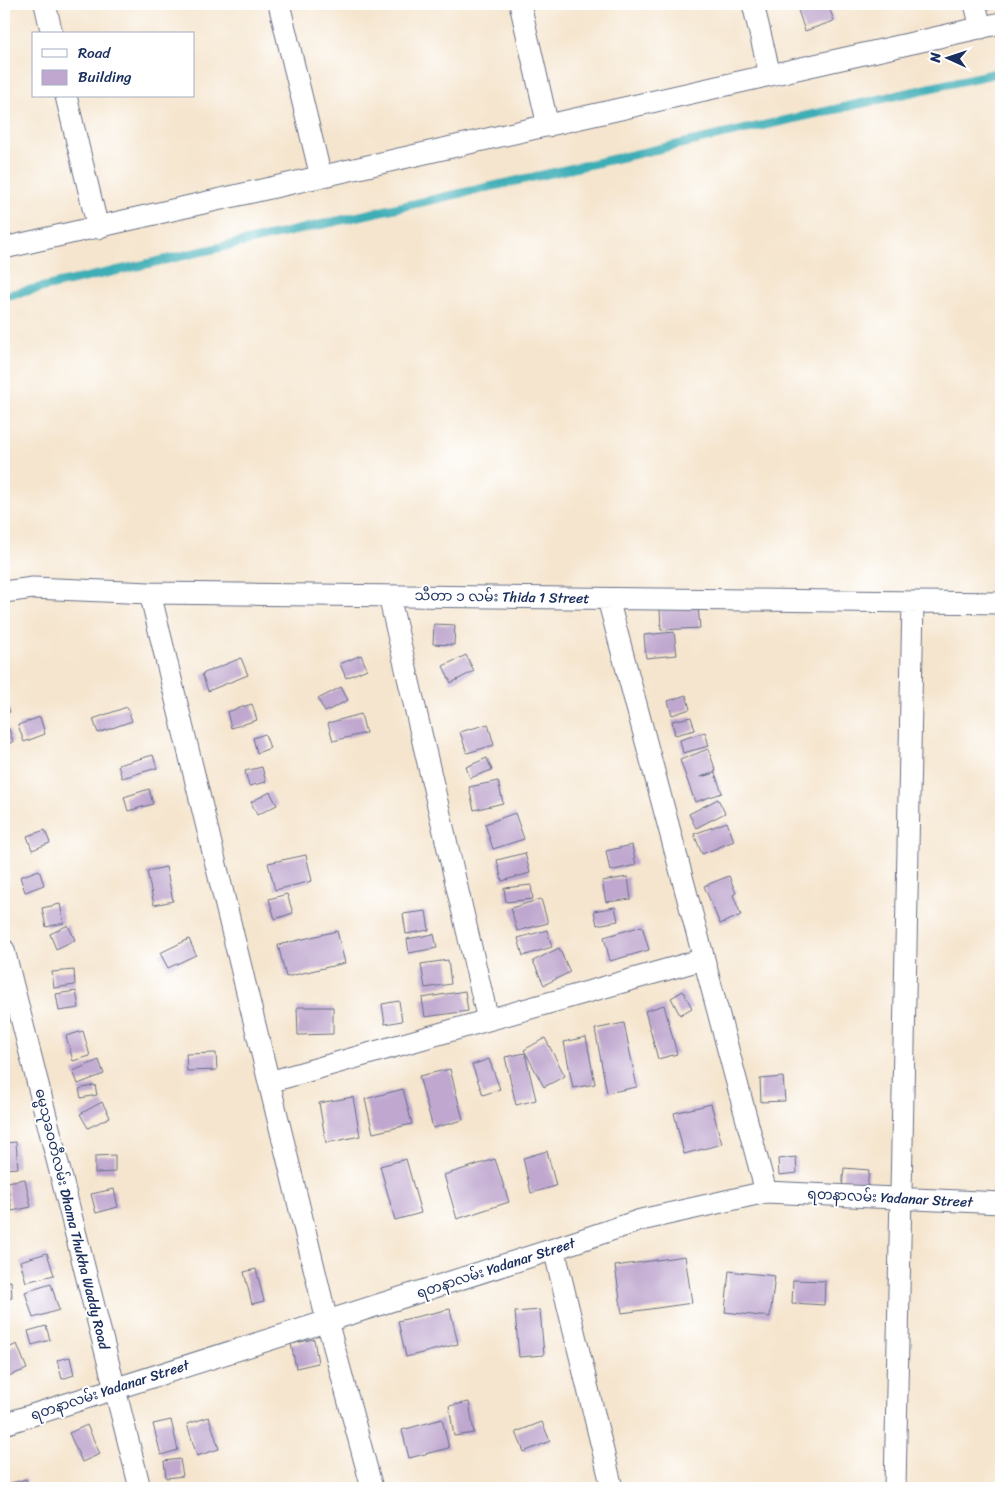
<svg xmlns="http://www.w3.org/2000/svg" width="1005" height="1492" font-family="Sriracha,'Noto Sans Myanmar',sans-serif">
<rect width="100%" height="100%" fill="#fff"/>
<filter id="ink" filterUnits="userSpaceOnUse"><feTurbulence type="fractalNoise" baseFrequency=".02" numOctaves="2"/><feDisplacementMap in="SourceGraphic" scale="10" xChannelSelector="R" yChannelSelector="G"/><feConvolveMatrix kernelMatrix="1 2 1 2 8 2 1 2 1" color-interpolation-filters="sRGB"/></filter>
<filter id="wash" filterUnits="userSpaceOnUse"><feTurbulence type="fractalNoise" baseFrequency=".0096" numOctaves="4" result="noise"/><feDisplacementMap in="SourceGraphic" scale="20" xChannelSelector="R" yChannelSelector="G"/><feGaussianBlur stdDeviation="1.12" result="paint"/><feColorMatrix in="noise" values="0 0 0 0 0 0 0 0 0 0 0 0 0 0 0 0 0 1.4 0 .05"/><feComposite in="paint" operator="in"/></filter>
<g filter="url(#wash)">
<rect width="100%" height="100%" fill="#f5e5ce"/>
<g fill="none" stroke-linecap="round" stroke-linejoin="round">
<!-- stream -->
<path stroke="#3cadb6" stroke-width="9" d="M4 296 1001 72"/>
</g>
<g id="blocks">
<!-- building -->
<path fill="#bfa7cf" d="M815 4H828L834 21 805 31 798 10Z
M698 605 700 628 661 630 660 608Z
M434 624 455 625 454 645 433 644Z
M674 632 677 655 646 658 644 635Z
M361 655 367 669 346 678 340 664Z
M466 655 474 671 451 683 443 666Z
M241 658 248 675 208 691 202 674Z
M341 687 348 700 325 712 318 699Z
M686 695 690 709 672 715 668 701Z
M6 701 10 712 4 715V702Z
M252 704 257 720 231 728 227 712Z
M127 707 132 721 98 733 93 719Z
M361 714 366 733 333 741 328 723Z
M40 717 45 734 24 742 18 725Z
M691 717 695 730 675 735 672 721Z
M488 724 494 745 467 753 460 732Z
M9 729 13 742 4 745V730Z
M705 732 709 746 683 753 680 740Z
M265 734 270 748 257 753 253 738Z
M708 749 716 771 701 777 715 773 722 793 695 802 680 760Z
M153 755 157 768 122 778 118 765Z
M487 758 492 770 470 778 466 767Z
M262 767 266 782 249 786 245 771Z
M498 781 503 803 474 810 469 787Z
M149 789 153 804 128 811 124 797Z
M270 792 277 805 257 815 251 802Z
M718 799 725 813 696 828 689 814Z
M515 813 524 839 493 849 485 824Z
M727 822 734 841 702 854 694 834Z
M45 830 50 843 32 850 27 836Z
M632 845 636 865 610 871 606 851Z
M525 853 530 873 502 881 497 860Z
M306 855 312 881 275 890 268 863Z
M166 867 173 901 154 905 147 871Z
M39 870 44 885 25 892 20 877Z
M729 876 736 893 733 895 741 915 720 924 704 886Z
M628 877 631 899 606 902 602 881Z
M531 885 533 899 506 902 504 888Z
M287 894 293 913 275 919 269 899Z
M541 899 548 923 517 931 511 908Z
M60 904 64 923 46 927 42 908Z
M615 907 618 921 597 925 594 911Z
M426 911 429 930 406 934 403 914Z
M68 925 75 940 56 949 50 934Z
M642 926 649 950 610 961 604 937Z
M547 930 552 947 523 956 518 938Z
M337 931 345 963 286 977 278 945Z
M434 934 437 948 409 953 407 939Z
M189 939 196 955 168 968 160 953Z
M559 948 570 972 544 985 533 961Z
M448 960 451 984 425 988 421 964Z
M74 970 75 985 54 988 52 972Z
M76 991 79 1008 59 1011 56 994Z
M465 991 468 1011 425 1017 422 998Z
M683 991 692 1008 680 1015 671 998Z
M399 1001 402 1021 385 1024 382 1004Z
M664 1005 677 1054 658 1059 645 1011Z
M297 1007H333V1034L298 1035Z
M624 1023 637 1087 607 1093 595 1029Z
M83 1031 90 1056 73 1061 66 1036Z
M586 1037 595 1084 573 1088 564 1042Z
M545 1038 565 1076 544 1087 524 1050Z
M216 1053 217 1070 187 1071 186 1054Z
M525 1053 536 1100 516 1105 505 1057Z
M489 1059 500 1089 483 1095 472 1065Z
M99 1060 104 1074 78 1084 73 1071Z
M450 1069 463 1120 433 1128 419 1076Z
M783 1077 785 1101 761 1102 760 1079Z
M95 1085 97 1095 81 1098 79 1089Z
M403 1089 412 1124 373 1133 365 1099Z
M353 1097 360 1136 326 1143 319 1103Z
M102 1102 110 1117 88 1128 80 1114Z
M711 1104 722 1144 684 1154 674 1113Z
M16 1142 18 1168 4 1169V1143Z
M547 1151 556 1186 531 1193 523 1158Z
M115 1155V1172L95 1173V1156Z
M796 1157 797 1173 779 1175 778 1159Z
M406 1159 421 1213 395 1220 380 1166Z
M495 1159 509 1202 457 1219 444 1175Z
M844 1168 869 1170 867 1191 842 1188Z
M25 1179 31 1207 12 1211 7 1182Z
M114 1189 118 1207 96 1213 91 1194Z
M47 1253 54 1275 26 1282 20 1261Z
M685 1256 692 1303 622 1313 615 1266Z
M256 1269 264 1301 252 1304 244 1272Z
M729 1271 775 1276 770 1317 725 1312Z
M793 1280 825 1281 824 1305 792 1303Z
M11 1281 12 1298 4 1299V1282Z
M51 1284 59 1310 33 1318 25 1292Z
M450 1309 458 1344 406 1357 398 1321Z
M540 1310 544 1355 519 1357 515 1312Z
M46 1326 50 1340 32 1345 28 1331Z
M314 1339 318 1363 296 1368 291 1344Z
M17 1344 27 1369 6 1377 4 1371V1350Z
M70 1357 74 1375 62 1379 57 1360Z
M469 1402 474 1433 454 1436 449 1406Z
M209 1417 219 1449 197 1456 187 1424Z
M442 1419 449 1448 409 1458 402 1430Z
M171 1420 178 1450 161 1455 153 1424Z
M542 1422 550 1441 524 1452 516 1432Z
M87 1425 100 1454 82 1462 69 1433Z
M180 1459 183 1476 166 1478 164 1461Z
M26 1479 28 1488H11L10 1483Z"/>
</g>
</g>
<g filter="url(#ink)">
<use href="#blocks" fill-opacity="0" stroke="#676f85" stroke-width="1"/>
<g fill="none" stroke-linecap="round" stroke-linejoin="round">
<defs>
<path id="street" d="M45 4 52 34
M279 4 321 177
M520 4 548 126
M753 4 770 75
M975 4 981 28
M66 96 98 228
M4 248 1001 23
M4 592 33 588 150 593 1001 603
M150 593 327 1321 372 1488
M389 596 488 1020
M608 599 766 1192
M4 950 140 1488
M269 1082 704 959
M554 1249 612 1488
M4 1424 554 1249 641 1220 766 1192 1001 1203
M895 1488 913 602"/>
</defs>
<!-- street casing -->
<use href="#street" stroke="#676f85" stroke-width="23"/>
<!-- street -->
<use href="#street" stroke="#fff" stroke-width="21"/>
</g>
</g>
<g text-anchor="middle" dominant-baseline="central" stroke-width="4" stroke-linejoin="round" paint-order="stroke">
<!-- street labels -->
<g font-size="14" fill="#1b2f5e" stroke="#fff">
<text transform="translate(502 597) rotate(1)">သီတာ ၁ လမ်း Thida 1 Street</text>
<text transform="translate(890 1198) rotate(3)">ရတနာလမ်း Yadanar Street</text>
<text transform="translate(72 1219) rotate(76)">ဓမ္မသုခဝတီလမ်း Dhama Thukha Waddy Road</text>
<text transform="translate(496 1268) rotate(-18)">ရတနာလမ်း Yadanar Street</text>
<text transform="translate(110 1390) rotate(-18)">ရတနာလမ်း Yadanar Street</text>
</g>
</g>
<!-- margin -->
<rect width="1005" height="1492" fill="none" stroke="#fff" stroke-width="20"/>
<!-- legend -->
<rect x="32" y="32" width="162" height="65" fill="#ffffff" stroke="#a4acbf"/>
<rect x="42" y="49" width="25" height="8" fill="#ffffff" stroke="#a4acbf"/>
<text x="78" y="58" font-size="15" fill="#1b2f5e">Road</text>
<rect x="42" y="70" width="25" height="15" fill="#bfa7cf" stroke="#a4acbf"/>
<text x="78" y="82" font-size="15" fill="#1b2f5e">Building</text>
<!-- north arrow -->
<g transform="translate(948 58) rotate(273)" stroke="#ffffff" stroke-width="4" paint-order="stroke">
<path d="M0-4L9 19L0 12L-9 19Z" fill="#1b2f5e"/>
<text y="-8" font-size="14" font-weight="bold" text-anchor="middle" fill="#1b2f5e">N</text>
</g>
</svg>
